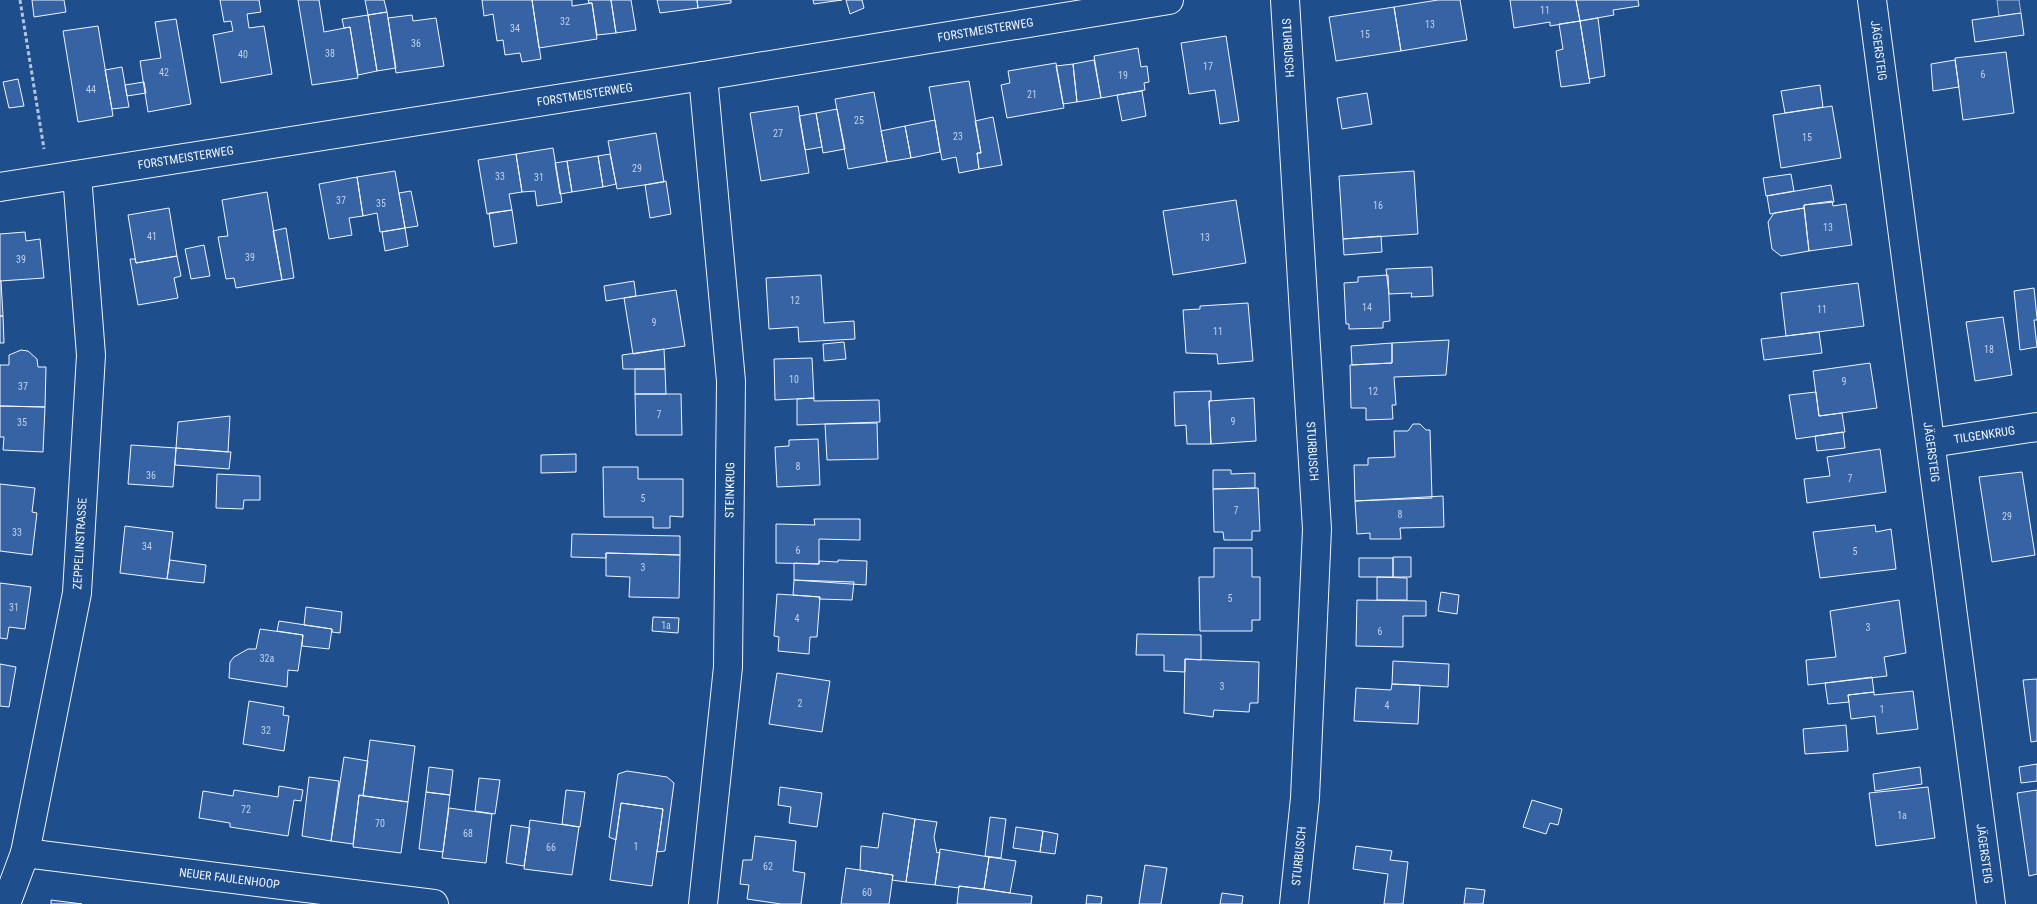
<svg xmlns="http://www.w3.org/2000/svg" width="2037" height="904" font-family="'Roboto Condensed',sans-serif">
<rect width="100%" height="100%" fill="#1f4e8c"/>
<!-- parking -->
<path fill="#305b95" stroke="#a8bbd7" d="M1997 0H2019L2021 13 1999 16Z"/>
<!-- building -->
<path fill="#3563a3" stroke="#f2f6ff" d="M32 0H64L66 12 34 17Z
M220 0H259L261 12 247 14 249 28 264 26 272 74 221 83 213 35 233 31 231 21 224 22Z
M298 0H319L324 32 350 27 358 78 312 85Z
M365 0H384L387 12 368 15Z
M482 0H532L541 59 522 62 520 53 505 55 503 40 497 41 493 14 484 16Z
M532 0H572V6L592 3 597 39 539 48Z
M588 0H611L616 33 597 35 592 3H589Z
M611 0H631L636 30 616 33Z
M657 0H697L698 8 660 13Z
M697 0H731V3L698 8Z
M813 0H842L814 4Z
M846 0H862L864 8 850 14Z
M1438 0H1460L1467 40 1401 51 1394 7Z
M1510 0H1576L1580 21 1550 26V22L1514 28Z
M1576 0H1638L1639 6 1613 10 1614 15 1580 21Z
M1394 7 1401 51 1336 61 1329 17Z
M387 12 396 68 377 71 368 15Z
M2021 13 2024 35 1975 42 1972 20Z
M368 15 377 71 358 75 350 27 344 28 342 19Z
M412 15 413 21 436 18 444 66 396 73 388 18Z
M1598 18 1605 76 1589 79 1580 21Z
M176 19 191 104 148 112 140 61 161 58 155 22Z
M1580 21 1590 83 1561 87 1556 51 1563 49 1559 24Z
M98 26 113 116 78 122 63 31Z
M1226 36 1239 121 1220 124 1215 90 1189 94 1181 43Z
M1138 48 1141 67 1147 66 1149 82 1144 83 1145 90 1101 98 1094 56Z
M2006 52 2014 113 1963 120 1955 58Z
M1094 60 1101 98 1077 102 1073 64Z
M1955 60 1959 87 1933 91 1931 64Z
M1056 63 1064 108 1007 118 1001 85 1010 83 1008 71Z
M1073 64 1077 102 1063 104 1056 66Z
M122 67 129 107 112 109 105 70Z
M18 79 24 106 9 108 3 82Z
M969 81 981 153H977L979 169 959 173 956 157 942 160 929 87Z
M144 82 146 93 127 96 125 85Z
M1820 85 1823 107 1785 113 1781 91Z
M1142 91 1146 116 1122 121 1117 95Z
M874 92 887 162 848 169 835 99Z
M1367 93 1372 124 1342 129 1337 98Z
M798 106 809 173 761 181 750 113Z
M1832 106 1841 158 1781 168 1773 115Z
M837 109 845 149 823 153 816 113Z
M816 113 822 147 805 150 799 116Z
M993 117 1002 165 979 169 977 153H981L975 121Z
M935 120 940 152 911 158 905 126Z
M905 126 911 158 887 162 881 131Z
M656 133 664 182 617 189 608 141Z
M553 148 562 202 537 206 535 191 522 192 516 154Z
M516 154 522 192 509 194 512 210 487 214 478 160Z
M610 154 616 184 603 187 598 156Z
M598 156 603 187 572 192 567 161Z
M567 161 572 192 560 194 555 163Z
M395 171 405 228 380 232 377 213 363 216 357 177Z
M1414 171 1418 234 1343 239 1339 176Z
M1791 174 1794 191 1766 196 1763 178Z
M357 177 363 216 349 218 352 235 329 239 319 184Z
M666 181 671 214 650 218 645 185Z
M1831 185 1834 202 1804 205V208L1770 214 1767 196Z
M411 191 418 226 405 228 399 193Z
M267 192 282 280 236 288 234 278 226 279 218 237 228 236 222 200Z
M1236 200 1246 263 1173 275 1163 211Z
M1832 201 1833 206 1846 204 1852 245 1809 251 1804 205Z
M169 208 177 256 136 263 128 215Z
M1804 208 1809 251 1781 256 1772 249 1768 222 1774 213Z
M512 210 517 243 494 247 489 213Z
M286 228 294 278 282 280 273 231Z
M405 228 408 246 385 251 382 232Z
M25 232 26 241 40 239 44 278 0 281V234Z
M1381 236 1382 252 1344 255 1343 239Z
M204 245 210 276 191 279 185 249Z
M177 256 181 276 174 278 178 298 138 305 130 259H135L136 263Z
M1432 267 1433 296 1411 297 1412 293 1389 294 1386 269Z
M821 275 824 323 854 321 855 339 799 342 798 327 769 329 766 278Z
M1388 275 1390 321 1383 322V328L1349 329V324H1346L1344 283 1358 282V277Z
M0 281H1L3 316H0Z
M634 281 636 296 606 301 604 286Z
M1858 283 1864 326 1786 336 1781 293Z
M2034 288 2037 318V320H2034L2037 347 2020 350 2014 291Z
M676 290 685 346 633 354 624 298Z
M1248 303 1253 361 1218 364 1217 354 1186 353 1183 310 1200 309V306Z
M0 316H3L4 343H0Z
M2003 317 2012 375 1975 381 1966 322Z
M1819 332 1822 353 1764 360 1761 339Z
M1449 340 1446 375 1394 377 1396 405H1392L1393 419 1366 420V408H1351L1350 365 1392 363V343Z
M844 342 846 359 824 361 823 344Z
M1392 343V363L1352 365 1351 346Z
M664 349 665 369H623L622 355Z
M21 350 28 351 37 359 38 367H46L45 407 0 406V365H9V355Z
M812 358 814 398 775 400 774 359Z
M1870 363 1877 408 1819 416 1813 371Z
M635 369H665L666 394H635Z
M1211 391V401H1209L1211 444H1187L1186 425 1175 426 1174 392Z
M1816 392 1819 416 1842 413 1845 432 1796 439 1789 395Z
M635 394H681L682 435H636Z
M814 398V401L879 400 880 422 797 425V399Z
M1254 398 1256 441 1211 444 1209 401Z
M0 406 45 407 43 452 3 450 4 437H0Z
M230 416 228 452 176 448 178 422Z
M877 423 878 459 827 460 825 424Z
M1413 424H1420L1426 430H1430L1432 498 1355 501 1354 465H1368V458L1395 457 1394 431H1408Z
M1843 432 1845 448 1817 451 1815 436Z
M818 439 820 485 777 487 775 447 789 446V440Z
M131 445 176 448 173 487 128 484Z
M176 448 231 452 229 469 175 465Z
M1880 449 1886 492 1807 503 1804 479 1830 476 1827 457Z
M576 454V472L541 473V455Z
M603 467H638V479H683V517L670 516V528H653V517H604Z
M1213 470H1231V474L1255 473V488L1213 489Z
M2022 472 2035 555 1992 562 1979 477Z
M217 474 260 476V500H244L243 509 216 508Z
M0 484 35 488 32 512 37 513 32 555 0 551Z
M1258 488 1260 531H1252V540H1224L1223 532H1214L1213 489Z
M1443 496 1444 527 1400 528 1401 539H1370V533L1357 534 1355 501Z
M814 519H860V540L819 539V564L776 563V524L815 525Z
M1875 525 1876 532 1891 529 1896 569 1820 578 1813 532Z
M125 526 173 532 167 579 120 573Z
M572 534 680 536V555L606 553V558L571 557Z
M1214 548H1252V577H1260V620H1252V631H1200L1199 577H1214Z
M606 553 680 555 679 598 629 597 630 577 606 576Z
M1393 557H1411V577H1393Z
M1359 558H1393V577H1359Z
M170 560 206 565 204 583 167 579Z
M838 560 867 561 866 585 794 580V563L819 564V561L838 562Z
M1377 577 1407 578V600H1377Z
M794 580 854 582 852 600 819 599 820 597 793 595Z
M0 583 31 587 25 629 9 627 7 639 0 638Z
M1441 592 1459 595 1457 614 1438 611Z
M777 594 820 597 817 637H810L809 654 778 651 779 637 774 636Z
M1357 600 1426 601V616H1403V647L1356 646Z
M1899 600 1906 653 1884 657 1887 676 1808 685 1806 660 1836 657 1830 611Z
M306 607 342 612 340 633 332 632V629L304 625Z
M653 617 679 618 678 633 652 631Z
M279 621 332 629 329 649 302 646 303 635 277 631Z
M260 629 303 635 298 671 288 670 287 687 229 678 230 662 234 657 248 649H256Z
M1137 634 1201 635V660L1185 659V672L1164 671V655H1136Z
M1185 659 1259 662 1258 703H1250L1249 712 1214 710 1213 717 1184 713Z
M1393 661 1449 664 1448 687 1392 684Z
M0 664 16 667 9 707 0 706Z
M777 673 830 681 822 732 769 724Z
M1872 677 1874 692 1848 695 1849 702 1828 704 1825 683Z
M2037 679V741L2031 742 2023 680Z
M1392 684 1420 685 1418 724 1354 721 1356 688 1391 690Z
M1913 691 1918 729 1877 734 1875 716 1851 719 1848 695 1874 692V695Z
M249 701 284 707 283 715 289 716 284 751 243 744Z
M1846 725 1848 751 1805 754 1803 729Z
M370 740 415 746 408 802 363 796Z
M344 757 368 761 363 796 359 795 353 844 331 841Z
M2037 764V781L2021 783 2019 767Z
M429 767 453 770 450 795 426 792Z
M1920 767 1922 784 1875 791 1873 774Z
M627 771 667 777 674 783 665 851 657 852 663 809 621 803 616 840 609 837 618 774Z
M309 777 339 781 331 841 302 836Z
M479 778 500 780 495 814 475 811Z
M279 786 303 790 301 801 294 800 288 836 230 827V823L199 818 203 791 233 796 234 790 278 797Z
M780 787 822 793 817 827 789 823 791 807 778 805Z
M1928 787 1935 838 1876 846 1869 793Z
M566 790 585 792 580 827 562 824Z
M2037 790V874L2029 876 2017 793Z
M426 792 450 795 443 852 419 849Z
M359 795 408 802 401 853 353 847Z
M1532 800 1562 809 1558 825 1550 823 1546 834 1523 827Z
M621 803 663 809 652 886 610 880Z
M449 808 492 814 486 863 442 858Z
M883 813 915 819 906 882 892 880 893 875 860 870 861 846 878 848Z
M990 817 1006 819 1001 858 985 856Z
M915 819 937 822 934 837 937 853 940 852 935 885 906 882Z
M530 820 579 827 572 875 524 869Z
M511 825 530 828 524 866 506 863Z
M1016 827 1043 831 1040 852 1013 848Z
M1043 831 1058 834 1055 854 1040 852Z
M755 836 796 841 793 871 805 873 801 904H781L747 899 749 885 740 884 743 860H752Z
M1356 846 1392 851 1390 860 1408 862 1403 904H1384L1388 874 1353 869Z
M940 849 989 857 984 889 959 886V888L935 885Z
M989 857 1016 861 1010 893 984 889Z
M1145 865 1167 868 1161 904H1139Z
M846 868 893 875 889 904H841Z
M959 886 1032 896 1031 904H957Z
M1466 888 1485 890 1483 904H1464Z
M1222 893 1243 896 1242 904H1220Z
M1087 895 1102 897 1101 904H1086Z
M51 900 82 904H51Z"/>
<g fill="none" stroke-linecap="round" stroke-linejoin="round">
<defs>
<g id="minor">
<path id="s1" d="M1285 0 1317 529 1305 798 1294 904"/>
<path id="s2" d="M1872 0 1991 904"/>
<path d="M703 76 731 381 728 667 703 904"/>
<path id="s3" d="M0 187 703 76 1169 0"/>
<path id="s4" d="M1931 443 2037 427"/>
<path id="s5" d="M25 853 434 904"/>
<path id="s6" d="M6 904 25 853 77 593 91 355 77 175"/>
</g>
</defs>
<!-- minor casing -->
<use href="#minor" stroke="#f2f6ff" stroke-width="30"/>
<!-- path -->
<path stroke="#b3c4dc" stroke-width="3" stroke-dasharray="4 2.5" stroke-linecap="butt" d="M20 0 44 149"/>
<!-- minor -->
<use href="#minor" stroke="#1f4e8c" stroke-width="28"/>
</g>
<g text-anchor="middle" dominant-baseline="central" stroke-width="4" stroke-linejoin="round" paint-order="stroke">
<!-- number labels -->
<g font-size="10" fill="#c3d1e8">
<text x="1545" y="10">11</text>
<text x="565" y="21">32</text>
<text x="1430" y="24">13</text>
<text x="515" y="28">34</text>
<text x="1365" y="34">15</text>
<text x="416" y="43">36</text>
<text x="330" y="53">38</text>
<text x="243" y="54">40</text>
<text x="1208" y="66">17</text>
<text x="164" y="72">42</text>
<text x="1983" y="74">6</text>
<text x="1123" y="75">19</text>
<text x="91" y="89">44</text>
<text x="1032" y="94">21</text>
<text x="859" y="120">25</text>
<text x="778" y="133">27</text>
<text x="958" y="136">23</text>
<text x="1807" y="137">15</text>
<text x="637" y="168">29</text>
<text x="500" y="176">33</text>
<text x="539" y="177">31</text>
<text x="341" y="200">37</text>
<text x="381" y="203">35</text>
<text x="1378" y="205">16</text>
<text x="1828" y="227">13</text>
<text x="152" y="236">41</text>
<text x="1205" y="237">13</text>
<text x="250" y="257">39</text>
<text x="21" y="259">39</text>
<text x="795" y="300">12</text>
<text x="1367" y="307">14</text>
<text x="1822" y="309">11</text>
<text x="654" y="322">9</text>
<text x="1218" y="331">11</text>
<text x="1989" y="349">18</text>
<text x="794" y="379">10</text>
<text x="1844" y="381">9</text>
<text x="23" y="386">37</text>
<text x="1373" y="391">12</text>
<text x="659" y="414">7</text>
<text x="1233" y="421">9</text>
<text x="22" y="422">35</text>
<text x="798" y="466">8</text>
<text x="151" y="475">36</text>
<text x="1850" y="478">7</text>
<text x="643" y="498">5</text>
<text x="1236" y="510">7</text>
<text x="1400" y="514">8</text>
<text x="2007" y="516">29</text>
<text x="17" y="532">33</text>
<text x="147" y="546">34</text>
<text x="798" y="550">6</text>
<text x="1855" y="551">5</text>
<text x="643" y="567">3</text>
<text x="1230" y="598">5</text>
<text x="14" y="607">31</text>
<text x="797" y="618">4</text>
<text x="666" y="625">1a</text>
<text x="1868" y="627">3</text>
<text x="1380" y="631">6</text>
<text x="267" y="658">32a</text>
<text x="1222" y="686">3</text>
<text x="800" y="703">2</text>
<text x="1387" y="705">4</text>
<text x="1882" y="709">1</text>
<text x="266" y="730">32</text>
<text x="246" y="809">72</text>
<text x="1902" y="815">1a</text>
<text x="380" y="823">70</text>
<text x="468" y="833">68</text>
<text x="636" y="846">1</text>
<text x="551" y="847">66</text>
<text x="768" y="866">62</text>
<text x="867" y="892">60</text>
</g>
<!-- street labels -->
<g font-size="12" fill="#f2f6ff" stroke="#1f4e8c">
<text stroke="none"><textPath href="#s3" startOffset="998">FORSTMEISTERWEG</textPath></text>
<text stroke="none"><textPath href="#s1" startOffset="48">STURBUSCH</textPath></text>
<text stroke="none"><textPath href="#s2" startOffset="51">JÄGERSTEIG</textPath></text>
<text stroke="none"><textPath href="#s3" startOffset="592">FORSTMEISTERWEG</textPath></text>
<text stroke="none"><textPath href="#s3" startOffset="188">FORSTMEISTERWEG</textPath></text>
<text stroke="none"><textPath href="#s4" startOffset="54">TILGENKRUG</textPath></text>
<text stroke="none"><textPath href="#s1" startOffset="452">STURBUSCH</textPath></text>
<text stroke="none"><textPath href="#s2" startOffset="456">JÄGERSTEIG</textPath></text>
<text transform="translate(730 490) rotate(-89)">STEINKRUG</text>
<text stroke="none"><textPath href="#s6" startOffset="369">ZEPPELINSTRASSE</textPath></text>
<text stroke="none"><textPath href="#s2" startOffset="861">JÄGERSTEIG</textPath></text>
<text transform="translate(1299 856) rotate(-84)">STURBUSCH</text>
<text stroke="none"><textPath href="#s5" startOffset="206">NEUER FAULENHOOP</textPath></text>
</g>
</g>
</svg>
